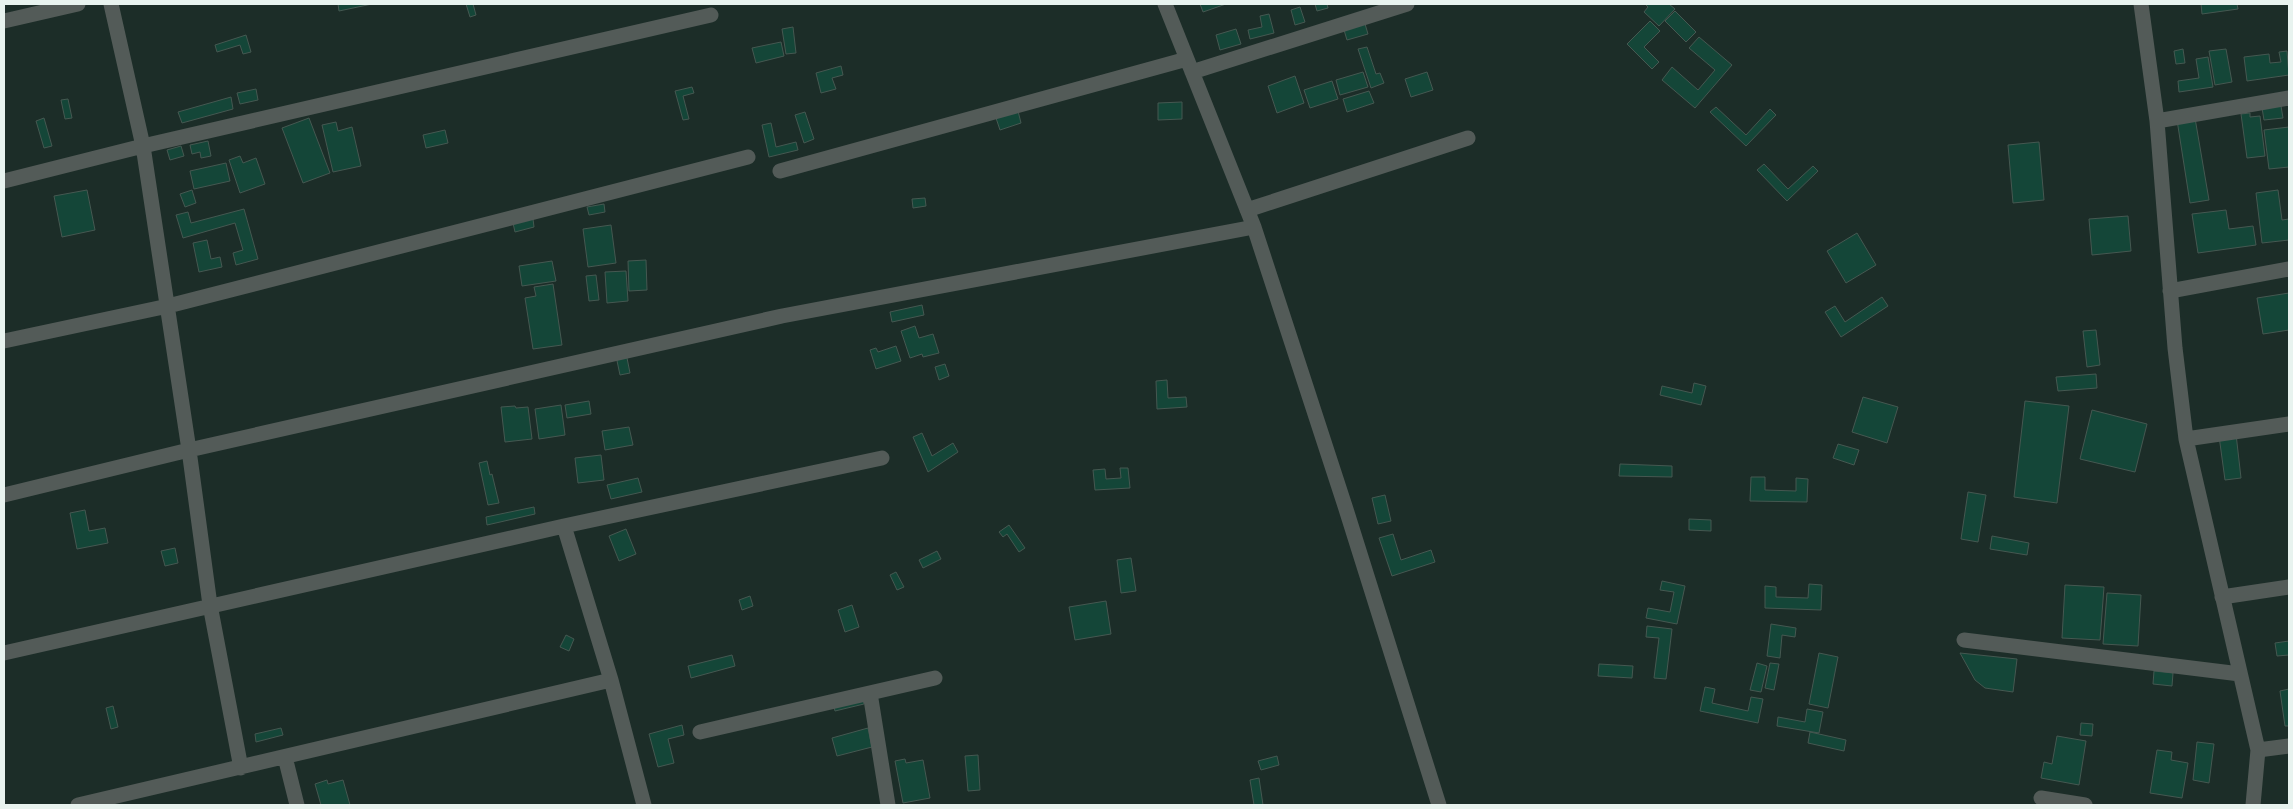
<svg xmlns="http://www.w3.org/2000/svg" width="2293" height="809" font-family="Barlow,sans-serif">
<rect width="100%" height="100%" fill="#1c2d28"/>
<!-- building -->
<path fill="#144638" stroke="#455851" d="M338 4H372L339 11Z
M466 4H473L476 15 470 17Z
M1200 4H1226L1203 12Z
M1315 4H1327L1328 8 1317 11Z
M1645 4H1669L1675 9 1659 26 1644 12 1648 7Z
M2201 4H2237L2238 9 2202 14Z
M1300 7 1305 22 1295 25 1291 10Z
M1675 11 1696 32 1686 42 1665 21Z
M1269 14 1274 33 1250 39 1248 30 1262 27 1260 16Z
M1650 21 1660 31 1644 47 1659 62 1652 69 1627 44Z
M1365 24 1368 34 1347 40 1344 30Z
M793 27 796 53 786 54 782 29Z
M1236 29 1241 44 1220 50 1216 35Z
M246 35 251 52 243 54 240 45 217 52 215 45Z
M1699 37 1732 65 1695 108 1662 80 1672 67 1698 90 1715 70 1689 48Z
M781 42 784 56 756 63 752 48Z
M1367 47 1376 74 1380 73 1384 83 1371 88 1358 49Z
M2183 49 2185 63 2176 64 2174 51Z
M2226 49 2232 82 2215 85 2209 51Z
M2287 51 2289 75 2247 81 2244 57 2269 54 2270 63 2281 62 2279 52Z
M2208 57 2213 87 2179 92 2178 81 2199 78 2196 59Z
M841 66 843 75 832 78 836 89 821 93 816 73Z
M1363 72 1368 87 1340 95 1336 80Z
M1427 72 1433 90 1411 97 1405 79Z
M1295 76 1304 103 1277 113 1268 86Z
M1332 81 1338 99 1310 108 1304 90Z
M692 87 694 93 683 96 689 119 683 120 675 91Z
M256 89 258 100 240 104 237 93Z
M1369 91 1374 103 1347 112 1343 99Z
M231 97 233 109 182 123 178 112Z
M68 99 72 118 65 119 61 100Z
M1182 102V119L1158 120V103Z
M2281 106 2283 118 2264 120 2262 108Z
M1716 107 1746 135 1770 109 1776 115 1746 146 1710 112Z
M1018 111 1021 123 1000 130 996 118Z
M805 112 814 139 804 143 795 115Z
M2250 113V117L2260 116 2265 156 2247 158 2241 114Z
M44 118 52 146 44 148 36 121Z
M309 118 330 173 303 183 282 128Z
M2195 118 2209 200 2190 203 2177 120Z
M336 122 338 131 352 127 361 166 333 172 322 125Z
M771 123 776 147 796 142 798 150 769 157 762 125Z
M2289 127V167L2269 169 2264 130Z
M445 130 448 143 426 148 423 135Z
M208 141 211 156 201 158 200 152 192 154 190 145Z
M2039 142 2044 200 2013 203 2008 145Z
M181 146 184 156 170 160 167 150Z
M240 156 243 163 256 158 265 184 240 193 229 160Z
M226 163 230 181 194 189 190 171Z
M1764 164 1788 189 1813 166 1818 171 1787 201 1757 170Z
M87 190 95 230 62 237 54 196Z
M192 190 196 203 185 207 180 194Z
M2278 190 2282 220 2289 219V240L2262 243 2256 193Z
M925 198 926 206 913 208 912 199Z
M604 204 605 212 589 215 587 207Z
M244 209 258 259 236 265 233 253 243 250 235 223 183 238 176 215 188 212 191 223Z
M2226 210 2229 229 2253 226 2256 245 2198 253 2192 214Z
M2128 216 2131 251 2092 255 2089 219Z
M533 219 534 227 515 232 513 223Z
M611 225 616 263 588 267 583 229Z
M1857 233 1876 265 1846 283 1827 251Z
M207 240 211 259 220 257 222 267 199 272 193 243Z
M646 260 647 290 629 291 628 261Z
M552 261 556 281 522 286 519 266Z
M626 271 628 301 607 303 605 272Z
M596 275 599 300 589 301 586 276Z
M553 284 562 345 533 349 525 298 536 296 534 287Z
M2289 293V330L2263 334 2257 298Z
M1882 297 1888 306 1841 337 1825 312 1835 306 1845 322Z
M922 305 924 315 892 322 890 312Z
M915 326 919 338 933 334 939 353 923 357 922 354 910 358 901 331Z
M2096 330 2100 365 2087 367 2083 331Z
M896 346 901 361 876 369 870 350 876 348 878 352Z
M626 353 630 373 620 375 616 356Z
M945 364 949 376 939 380 935 367Z
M2096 374 2097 388 2058 391 2056 377Z
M1167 380 1168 398 1186 397 1187 407 1157 409 1156 381Z
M1694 383 1706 386 1701 405 1660 395 1662 386 1692 393Z
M1863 397 1898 407 1887 443 1852 432Z
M589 401 591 414 567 418 565 405Z
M2025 401 2069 406 2057 503 2014 497Z
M561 405 565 435 539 439 535 409Z
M515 406 516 408 528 407 532 439 505 442 501 407Z
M2092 410 2147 424 2135 472 2080 459Z
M629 427 633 445 605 450 602 431Z
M922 433 932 456 953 443 958 452 928 472 913 437Z
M2236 434 2241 478 2225 480 2219 436Z
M1838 444 1859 450 1854 465 1833 458Z
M601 455 604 480 578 483 575 458Z
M487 461 490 475 492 474 499 503 488 505 479 463Z
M1620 464 1672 466V477L1619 476Z
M1120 468H1128L1130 488 1095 490 1093 470 1105 469 1106 479 1121 478Z
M1751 477H1765V490L1796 491V478L1808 479 1807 502 1750 501Z
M638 478 642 492 611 499 607 485Z
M1968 492 1986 495 1978 542 1961 539Z
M1385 495 1391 521 1378 524 1372 498Z
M534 507 535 514 487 525 486 517Z
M85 510 89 531 105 528 108 543 77 549 70 513Z
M1689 519 1711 520V531L1689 530Z
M1009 525 1025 548 1019 552 1007 534 1003 537 999 532Z
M626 529 636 554 619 561 609 536Z
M1393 534 1401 560 1431 550 1435 562 1392 576 1379 538Z
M1992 536 2029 543 2027 555 1990 549Z
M175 548 178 563 165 566 161 551Z
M937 551 941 559 923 568 919 560Z
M1131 558 1136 591 1121 593 1117 560Z
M896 572 904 587 897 590 890 575Z
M1662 581 1685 586 1677 624 1646 618 1648 608 1670 612 1674 592 1660 590Z
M1809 584 1822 585 1821 610 1765 608V586L1776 587V597L1808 598Z
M2065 585 2104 587 2100 640 2062 638Z
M2107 593 2141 595 2138 646 2103 644Z
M750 596 753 606 742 610 739 600Z
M1106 601 1111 634 1075 640 1069 607Z
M852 605 859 627 845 632 838 610Z
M1771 624 1796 628 1795 637 1782 635 1780 658 1767 656Z
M1647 626 1672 629 1666 679 1654 678 1659 638 1646 637Z
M566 635 574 639 569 651 560 647Z
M2289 641V655L2277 656 2275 643Z
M1819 653 1838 657 1828 708 1809 704Z
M1960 653 2017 659 2013 692 1985 688 1975 680Z
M732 655 735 666 691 678 688 666Z
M1757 663 1767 666 1761 692 1750 690Z
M1770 663 1779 664 1774 690 1765 688Z
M1599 664 1633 666 1632 678 1598 676Z
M2154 671 2173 673 2172 686 2153 684Z
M1705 687 1715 689 1712 703 1748 711 1751 697 1763 699 1758 723 1700 711Z
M2289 689V726H2285L2280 691Z
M862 696 864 704 835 711 833 703Z
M113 706 118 727 111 729 106 708Z
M1807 709 1823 712 1819 733 1777 726 1778 717 1805 722Z
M2081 723 2093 724 2092 736 2080 735Z
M682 725 684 735 668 739 674 763 658 767 649 734Z
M281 728 283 735 256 742 255 734Z
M868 728 872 747 837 756 832 738Z
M1810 732 1846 740 1844 751 1808 743Z
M2057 736 2086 741 2079 785 2041 778 2044 762 2052 764Z
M2197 742 2214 744 2209 783 2193 780Z
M2157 750 2172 752 2171 760 2188 763 2182 798 2150 793Z
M978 755 980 790 968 791 965 756Z
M1277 756 1279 765 1261 770 1258 761Z
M905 759 906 763 923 760 930 798 903 803 895 761Z
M1259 778 1263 805H1254L1250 780Z
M327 780 328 784 343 780 350 805H321L315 784Z"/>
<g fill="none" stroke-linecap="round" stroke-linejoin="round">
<!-- minor -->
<path stroke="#535b58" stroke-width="15" d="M111 4 143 146 189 450 210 605 241 768
M1165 4 1254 227 1345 506 1439 805
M2141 4 2157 121 2175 348 2186 439 2258 750 2253 805
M4 21 78 4
M1192 72 1407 4
M2157 121 2289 98
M780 171 1187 59
M4 181 143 146 711 15
M1247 210 1468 138
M2170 291 2289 269
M4 341 168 306 748 157
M2186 439 2289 424
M4 495 189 450 782 316 1254 227
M564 526 611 680 644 805
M2222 597 2289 587
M1964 640 2240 674
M4 653 564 526 882 458
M870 693 888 805
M700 732 935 678
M2258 750 2289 746
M285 757 297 805
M2041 798 2085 805
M78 805 611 680"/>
</g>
<!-- border -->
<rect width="2293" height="809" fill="none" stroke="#e8f3ef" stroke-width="10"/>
</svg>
